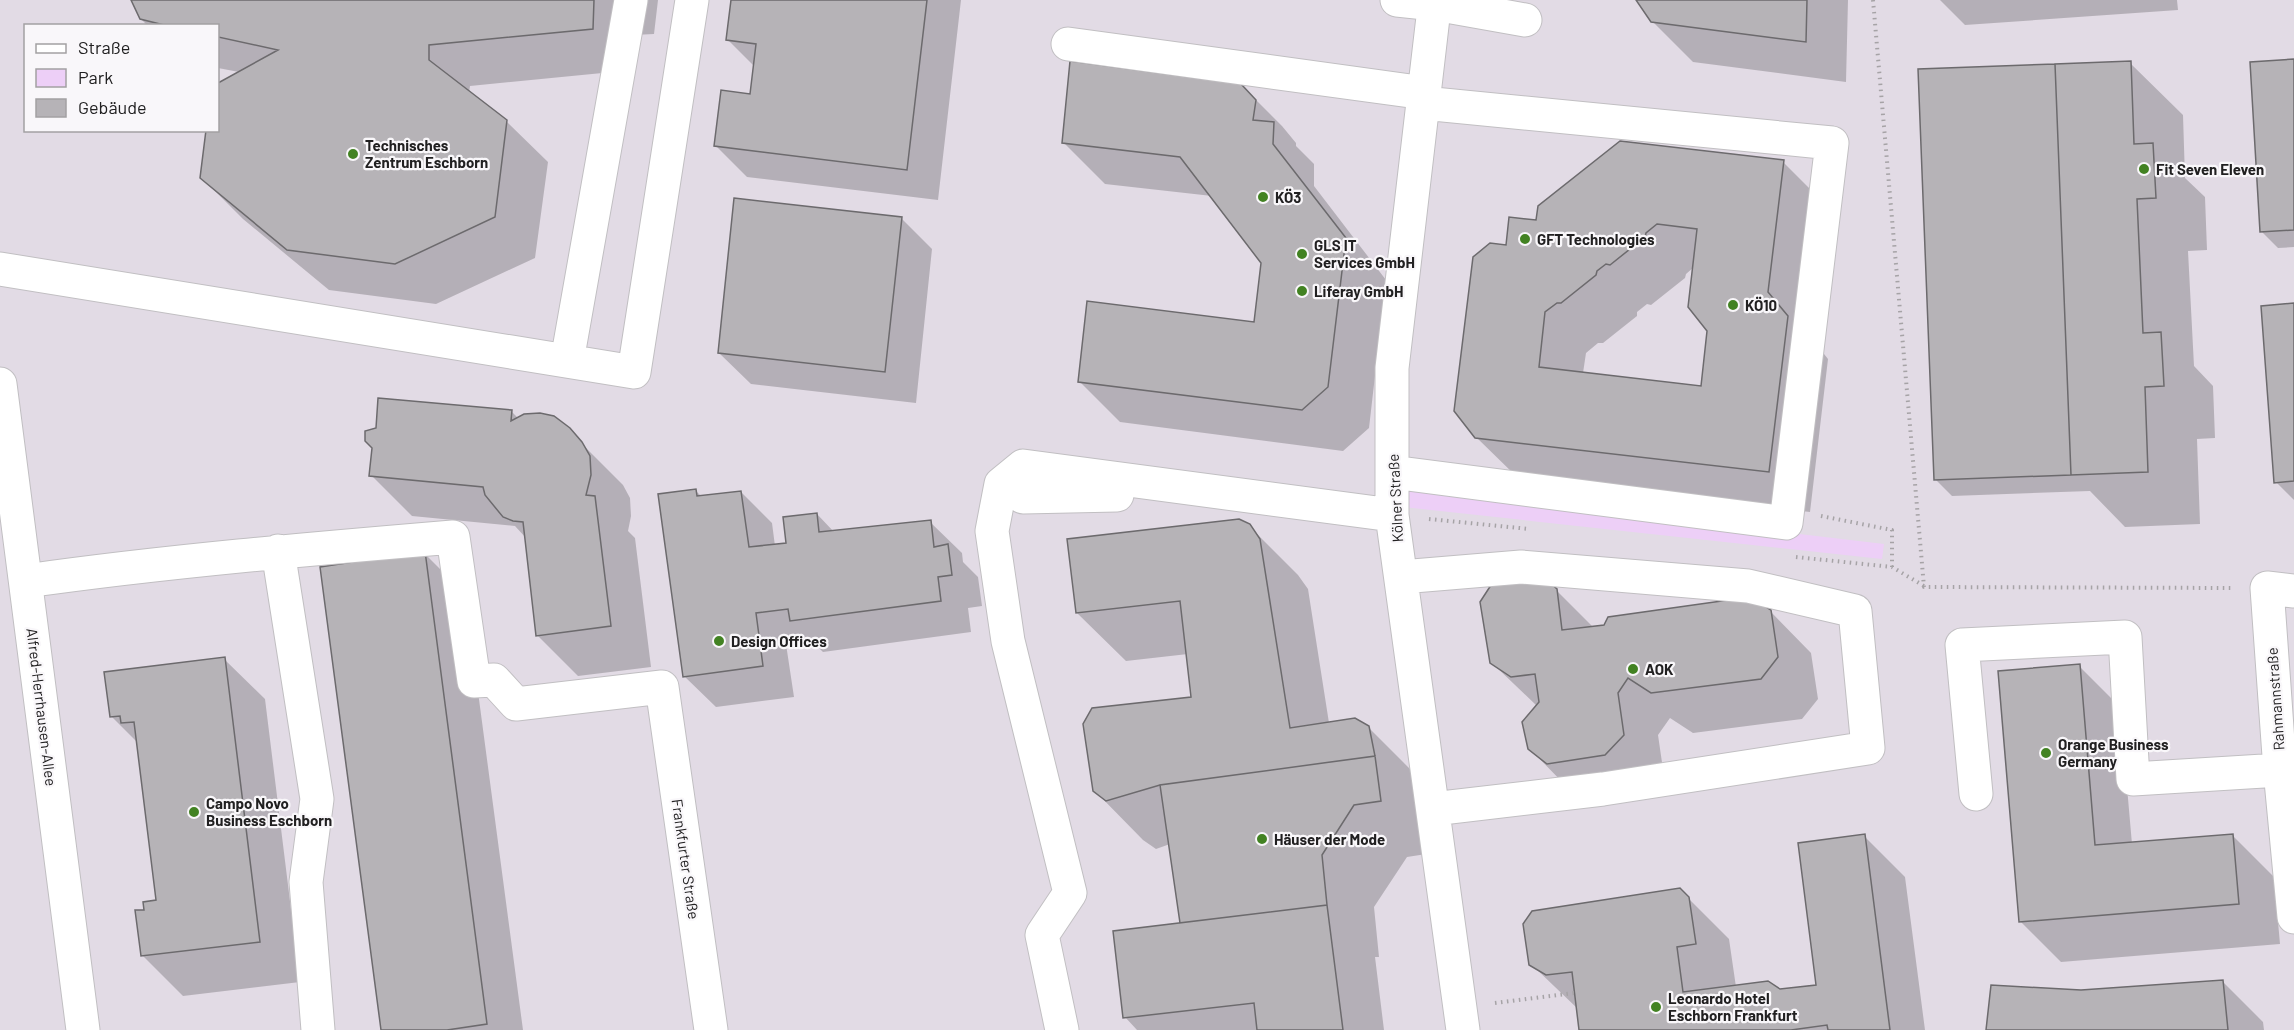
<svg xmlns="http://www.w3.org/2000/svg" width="2294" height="1030" font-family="Barlow,sans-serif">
<rect width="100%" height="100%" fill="#ece9ed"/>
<!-- built -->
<path fill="#e2dbe5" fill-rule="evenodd" d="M0 0H2294V1030H0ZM26 26H218V130H26Z"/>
<!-- green -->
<path fill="#edcff7" d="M1404 487 1884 544 1882 559 1403 507Z"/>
<!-- shadow -->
<path fill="#0003" fill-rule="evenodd" d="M133 0H658L654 34 634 35 633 70 470 86 469 93 506 121 548 162 535 258 436 304 329 290 243 219 202 178 218 130V84L239 72 218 68V26H148L141 19Z
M732 0H961L938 200 747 177 716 146 752 95 755 67 727 39Z
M1637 0H1848L1846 82 1693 62 1652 21Z
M1940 0H2177L2178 10 1965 25Z
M2294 61V247L2278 248 2261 231Z
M2130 63 2183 115 2185 178 2205 197 2207 250 2188 251 2194 366 2213 386 2215 438 2197 439 2200 524 2125 527 2090 491 1952 496 1935 479Z
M1241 85 1282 126 1296 143V146L1314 164V186L1386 280 1369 428 1343 451 1120 422 1079 381 1256 323 1263 262 1212 196 1105 184 1064 143Z
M1783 162 1824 203 1809 335 1828 359 1810 512 1518 478 1476 437 1507 246 1537 222ZM1694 267 1709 331 1702 387 1583 373 1586 353 1598 343H1603L1637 316V312L1647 304 1651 305 1685 278 1686 274Z
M901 218 932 249 916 403 751 384 719 353Z
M2294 305V500L2276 482Z
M512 412 518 418 581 443 623 485 630 498 631 516 628 531 635 538 651 667 578 676 537 635 526 538 515 526 412 516 371 475Z
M696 491 702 497 741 492 772 523 775 546 787 544 817 514 834 532 930 522 962 553 963 562 978 577 982 606 968 608 971 632 823 652 812 641 786 644 794 697 716 707 684 676Z
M1249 526 1298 575 1308 589 1329 723 1368 727 1417 776 1433 853 1407 857 1374 907 1379 957H1375L1384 1030H1137L1125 1017 1182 924 1170 844 1156 849 1143 840 1094 790 1193 698 1188 654 1126 661 1077 613Z
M424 553 465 594 523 1030H382Z
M1556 590 1593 627 1770 611 1811 653 1818 699 1802 719 1693 733 1670 718 1658 735 1664 776 1570 790 1529 748 1537 706 1492 663Z
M224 659 265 699 300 982 183 996 142 955 145 911 158 902 138 743 111 716Z
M2079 666 2120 707 2132 844 2233 836 2274 877 2280 944 2061 962 2020 921Z
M1864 836 1905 877 1925 1030H1581L1578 1009 1531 964 1680 890 1729 939 1736 987 1779 991 1818 986Z
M2222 981 2263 1022 2264 1030H1988L2081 992Z"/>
<!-- building -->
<path fill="#b6b3b7" stroke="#6c6a6d" stroke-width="1.5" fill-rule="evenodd" d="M131 0H594L593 29 429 45V60L507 120 495 217 395 264 287 250 200 178 206 130H218V83L278 50 218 37V26H168L140 19Z
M731 0H927L907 170 714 146 721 90 750 94 756 44 726 40Z
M1636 0H1807L1806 42 1651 22Z
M2294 59V230L2260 232 2250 62Z
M1070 61 1241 84 1256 100 1253 120 1274 122 1273 144 1346 238 1328 387 1302 410 1078 382 1087 301 1254 322 1261 263 1180 157 1062 143Z
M2131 61 2134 144 2153 143 2156 198 2137 199 2143 333 2161 332 2164 386 2145 387 2148 472 2071 475 2055 64Z
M2055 64 2071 475 1934 480 1918 69Z
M1620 141 1784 160 1768 292 1788 316 1769 472 1475 438 1454 411 1473 257 1490 243 1506 245 1509 217 1536 220 1538 206ZM1657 224 1697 229 1688 307 1707 331 1701 386 1539 367 1545 312 1557 303H1561L1596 275 1597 271 1606 264 1610 265 1645 237 1646 233Z
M734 198 902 217 885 372 718 353Z
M2294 303V481L2274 483 2261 306Z
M378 398 512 410 511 421 524 414 540 413 554 416 570 428 582 442 590 456 591 475 586 495 595 496 611 626 536 636 523 522 513 521 503 517 485 495 483 487 369 476 372 448 365 441V431L376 428Z
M696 489 697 496 741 491 749 547 786 543 783 517 817 513 819 532 931 520 934 547 948 544 952 575 938 577 941 601 790 621 788 609 756 613 763 666 683 677 658 494Z
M1239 519 1250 524 1260 539 1290 728 1355 718 1369 726 1375 756 1160 785 1106 801 1093 791 1083 724 1092 708 1191 697 1180 601 1076 613 1067 539Z
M425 551 487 1024 447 1030H381L320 567Z
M1538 573 1557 589 1562 630 1604 625 1608 617 1750 597 1771 610 1778 657 1761 679 1651 693 1628 678 1618 693 1624 735 1605 755 1547 764 1528 749 1522 722 1539 702 1535 674 1511 677 1490 663 1480 602 1493 582Z
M225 657 260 942 141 956 135 910H144L143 902 156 900 134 722 121 723 120 716 110 717 104 672Z
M2080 664 2095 845 2233 834 2239 904 2019 922 1998 671Z
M1375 756 1381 801 1354 805 1322 855 1327 905 1180 923 1160 785Z
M1865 834 1890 1030H1828L1827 1025 1791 1030H1579L1572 972 1546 975 1529 965 1523 924 1532 911 1680 888 1689 897 1696 944 1677 947 1683 992 1768 981 1780 989 1816 985 1798 843Z
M1327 905 1343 1030H1257L1254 1003 1123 1018 1113 931Z
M2223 980 2228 1030H1986L1991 985 2081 990Z"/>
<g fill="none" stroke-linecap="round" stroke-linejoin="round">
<defs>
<path id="minor" d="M1397 0 1435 4 1525 20
M1435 0 1392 368V515L1463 1030
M1068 44 1425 93
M0 269 634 372 692 0
M567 361 631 0
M0 384 83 1030
M1392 472 1786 523 1832 143 1423 103
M1023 497 1117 495
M278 551 317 799 306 882 318 1030
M1401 577 1521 567 1748 586 1855 611 1868 748 1603 789 1433 809
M26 581C168 561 310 549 453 537L474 681 494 680 516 704 662 687 711 1030
M2294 591 2267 588 2280 770 2294 917
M1976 794 1962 645 2125 637 2133 779 2280 770
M1062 1030 1042 935 1070 893 1008 641 992 531 1001 484 1023 466 1392 515"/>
</defs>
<!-- minor casing -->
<use href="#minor" stroke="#c1bfc2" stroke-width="35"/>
<!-- path -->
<path stroke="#a6a3a6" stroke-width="4" stroke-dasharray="1.5 4.5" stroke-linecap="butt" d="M1873 0 1924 587 2232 588
M1821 516 1892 530V567
M1429 519 1529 529
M1796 557 1892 567 1924 586
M1495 1003 1574 993"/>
<!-- minor -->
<use href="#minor" stroke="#fff" stroke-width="33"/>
</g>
<!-- markers -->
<g fill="#428222" stroke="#f9f7fa" stroke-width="2">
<circle cx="353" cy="154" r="6"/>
<circle cx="2144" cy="169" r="6"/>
<circle cx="1263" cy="197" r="6"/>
<circle cx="1525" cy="239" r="6"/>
<circle cx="1302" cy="254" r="6"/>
<circle cx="1302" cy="291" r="6"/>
<circle cx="1733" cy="305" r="6"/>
<circle cx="719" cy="641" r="6"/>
<circle cx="1633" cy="669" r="6"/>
<circle cx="2046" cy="753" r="6"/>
<circle cx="194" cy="812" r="6"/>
<circle cx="1262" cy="839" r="6"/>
<circle cx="1656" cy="1007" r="6"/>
</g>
<g text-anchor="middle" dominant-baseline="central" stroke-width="4.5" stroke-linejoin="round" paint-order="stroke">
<!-- poi labels -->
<g font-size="15" font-weight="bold" fill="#212021" stroke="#f9f7fa" text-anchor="start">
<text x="365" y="145">Technisches<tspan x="365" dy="17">Zentrum Eschborn</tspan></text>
<text x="2156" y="169">Fit Seven Eleven</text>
<text x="1275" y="197">KÖ3</text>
<text x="1537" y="239">GFT Technologies</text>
<text x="1314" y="245">GLS IT<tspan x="1314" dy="17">Services GmbH</tspan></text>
<text x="1314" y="291">Liferay GmbH</text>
<text x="1745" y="305">KÖ10</text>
<text x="731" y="641">Design Offices</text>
<text x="1645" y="669">AOK</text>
<text x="2058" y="744">Orange Business<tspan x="2058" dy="17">Germany</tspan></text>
<text x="206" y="803">Campo Novo<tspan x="206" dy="17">Business Eschborn</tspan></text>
<text x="1274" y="839">Häuser der Mode</text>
<text x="1668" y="998">Leonardo Hotel<tspan x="1668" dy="17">Eschborn Frankfurt</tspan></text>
</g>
<!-- street labels -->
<g font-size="15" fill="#212021" stroke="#f9f7fa">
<text transform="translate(1395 498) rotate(-93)">Kölner Straße</text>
<text transform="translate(2275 699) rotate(-94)">Rahmannstraße</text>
<text transform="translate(42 707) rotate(83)">Alfred-Herrhausen-Allee</text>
<text transform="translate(686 859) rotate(82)">Frankfurter Straße</text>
</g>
</g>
<!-- legend -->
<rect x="24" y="24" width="195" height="108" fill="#f9f7fa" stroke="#a3a1a3" stroke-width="1.5"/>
<rect x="36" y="44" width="30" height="9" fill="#ffffff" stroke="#a3a1a3" stroke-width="1.5"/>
<text x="78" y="54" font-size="18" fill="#212021">Straße</text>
<rect x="36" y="69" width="30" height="18" fill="#edcff7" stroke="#a3a1a3" stroke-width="1.5"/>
<text x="78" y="84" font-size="18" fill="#212021">Park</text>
<rect x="36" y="99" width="30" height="18" fill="#b6b3b7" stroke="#a3a1a3" stroke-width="1.5"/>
<text x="78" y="114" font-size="18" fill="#212021">Gebäude</text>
</svg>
